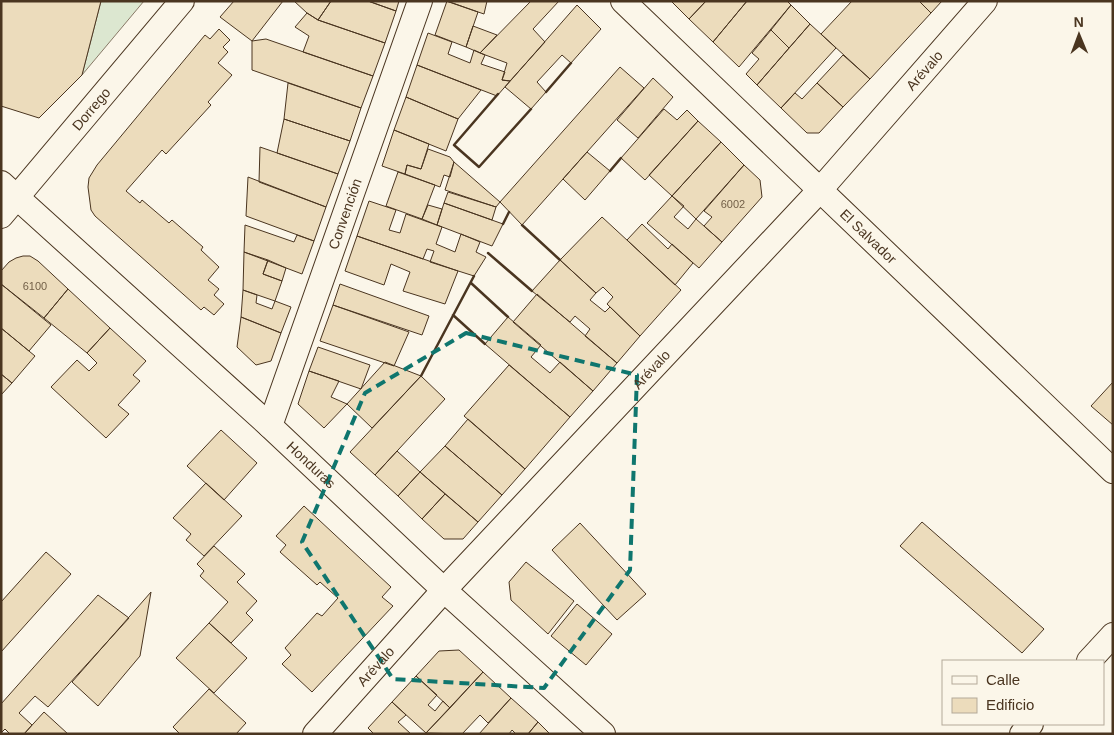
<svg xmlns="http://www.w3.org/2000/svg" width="1114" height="735" font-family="Arial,sans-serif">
<rect width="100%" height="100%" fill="#fbf6e9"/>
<!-- green -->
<path fill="#dce7d0" stroke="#887966" d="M101 1H144L82 75Z"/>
<!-- building -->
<path fill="#ecdcbc" stroke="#4a3520" d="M1 1H101L82 75 39 118 1 106Z
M234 1H283L252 41 220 17Z
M294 1H331L318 20 307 13Z
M331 1H368L396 11 385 43 318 20Z
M368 1H399L396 11Z
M446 1H487L484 14Z
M447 1 478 12 466 47 435 35Z
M531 1H559L533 29 545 42 510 81 502 80 507 63 480 53Z
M671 1H706L689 19Z
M706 1H747L713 42 689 19Z
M747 1H787L791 5 739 67 713 42Z
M852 1H919L931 13 870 79 821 34Z
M919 1H942L931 13Z
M577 5 601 29 571 63 562 55 537 82 546 92 531 109 505 87Z
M791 5 810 24 789 48 771 30Z
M307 13 318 20 385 43 373 76 303 52 309 36 295 27Z
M810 24 836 48 781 108 757 85Z
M473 26 497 35 480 53 466 47Z
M219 29 230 40 223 47 228 52 218 63 232 75 208 102 211 105 166 154 162 150 126 191 140 203 142 200 169 223 172 220 203 247 201 250 219 267 208 280 219 289 214 295 224 304 214 315 204 307 201 310 95 216 91 210 88 187 89 178 97 165 205 35 210 39Z
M771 30 789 48 757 85 746 74 759 59 752 53Z
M428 33 452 42 448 54 470 63 474 50 485 55 481 64 505 72 502 80 510 81 497 96 417 65Z
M266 39 373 76 361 108 252 70V41Z
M843 55 870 79 843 107 817 83Z
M417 65 481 90 458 119 406 97Z
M620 67 644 88 522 225 500 202Z
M653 78 673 97 638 138 617 120Z
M288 83 361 108 350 141 284 119Z
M817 83 843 107 819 133H807L781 108 795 93 802 99Z
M406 97 458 119 446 151 394 130Z
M664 109 677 120 687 110 698 121 645 180 621 158Z
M284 119 350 141 338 174 277 153Z
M698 121 721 142 672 196 649 175Z
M394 130 429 144 421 169 407 165 405 174 382 166Z
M721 142 744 165 696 219 672 196Z
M260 147 338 174 326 207 259 182Z
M428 149 450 157 454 162 450 177 444 175 440 187 405 174 407 165 421 169Z
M587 152 610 171 585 200 563 179Z
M454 162 500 202 496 207 445 190Z
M744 165 760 180 762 197 722 242 704 226 712 217 704 211Z
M398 172 435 185 422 219 386 206Z
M248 177 326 207 314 241 246 216Z
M448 192 496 207 492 220 444 203Z
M672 196 684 206 674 217 688 229 696 219 722 242 699 268 647 223Z
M369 201 396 210 389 230 400 233 406 214 442 227 436 244 455 252 461 234 480 242 476 252 486 257 474 276 430 262 434 251 427 249 423 259 357 236Z
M444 203 503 224 492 246 437 225Z
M428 205 442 209 437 225 422 219Z
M602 217 681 290 640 336 607 304 613 297 603 287 596 293 560 260Z
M642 224 668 249 672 244 693 263 675 285 627 240Z
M245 225 294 242 297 235 314 241 302 274 244 252Z
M357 236 458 271 445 304 403 291 410 272 391 264 384 285 345 271Z
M244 252 268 260 263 274 282 281 275 301 243 290Z
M23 256H30L38 261 68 289 44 318 1 284V271L9 262 16 258Z
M268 260 286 268 282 281 263 274Z
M560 260 596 293 590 300 605 312 610 307 640 336 617 363 585 336 590 329 575 316 570 322 532 291Z
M1 284 51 325 29 351 1 328Z
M340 284 429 316 422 335 333 305Z
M68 289 110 328 87 353 44 318Z
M243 290 257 295 256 303 272 309 275 301 291 307 281 333 241 317Z
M537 294 617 363 593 391 513 322Z
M333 305 409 332 394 366 320 341Z
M241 317 281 333 271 361 256 365 237 347Z
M508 317 541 345 531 357 550 373 560 362 593 391 570 417 485 344Z
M1 328 35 356 12 383 1 374Z
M110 328 146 361 133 375 140 381 118 405 129 414 106 438 51 387 77 360 89 371 97 363 87 353Z
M318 347 370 365 361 389 309 371Z
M385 362 421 376 372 428 347 404Z
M509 365 570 417 525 469 464 416Z
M309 371 339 381 331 397 347 404 324 428 298 404Z
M1 374 12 383 1 395Z
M421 376 445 399 375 475 350 452Z
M1113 382V425L1091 406Z
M468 419 525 469 502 495 445 446Z
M221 430 257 463 224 500 187 466Z
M445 446 502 495 478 522 420 472Z
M397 451 420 472 398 496 375 475Z
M420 472 445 494 422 519 398 496Z
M206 483 242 516 204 556 186 540 191 534 173 518Z
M445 494 478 522 463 539H444L422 519Z
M304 506 391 587 382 597 393 606 312 692 282 664 291 655 285 648 317 613 322 616 338 598 320 582 317 585 280 552 286 545 276 536Z
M922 522 1044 629 1022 653 900 546Z
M580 523 646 594 617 620 552 550Z
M214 546 245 574 237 582 257 601 246 613 253 620 231 643 209 623 228 602 200 576 204 571 197 564Z
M46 552 71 574 1 652V602Z
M526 562 574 601 548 634 511 600 509 582Z
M151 592 140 656 98 706 72 682Z
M98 595 129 618 48 707 35 696 19 713 32 725 24 734H10L5 729 1 733V704Z
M577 604 612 634 586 665 551 636Z
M209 623 247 658 214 693 176 658Z
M459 650 483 672 450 708 416 676 439 651Z
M483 672 511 698 488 723 480 715 462 734 426 733Z
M416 676 437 695 428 705 435 711 443 701 450 708 426 733 392 702Z
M209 689 246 723 236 734H180L173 727Z
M511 698 538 722 528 734H516L512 730 509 734H479Z
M392 702 406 715 398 722 411 734H374L368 728Z
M44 712 68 734H24Z
M538 722 550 734H528Z"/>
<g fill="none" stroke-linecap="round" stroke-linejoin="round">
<defs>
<g id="minor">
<path id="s1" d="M623 1 1113 471"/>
<path id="s2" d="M1 183 270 426 444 590 603 734"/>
<path id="s3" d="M1 216 182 1"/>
<path id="s4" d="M270 426 420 1"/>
<path d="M1089 661 1113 635"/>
<path id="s5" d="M315 734 444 590 819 191 985 1"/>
<path d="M1022 734 1031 724"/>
</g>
</defs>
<!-- minor casing -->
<use href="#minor" stroke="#4a3520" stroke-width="26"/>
<!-- minor -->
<use href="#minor" stroke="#fbf6e9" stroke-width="24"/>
<!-- wall -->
<path stroke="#4a3520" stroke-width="2.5" d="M546 92 571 63
M498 94 454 145 479 167 531 109
M610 171 621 158
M503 224 509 212
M522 225 560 260
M488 253 532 291
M471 283 508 317
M453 315 485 344
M421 376 474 276"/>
</g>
<!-- marked area -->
<path fill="none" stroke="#0f766e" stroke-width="4" stroke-dasharray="10 6" stroke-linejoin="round" d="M466 333 637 375 630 570 544 688 393 679 302 542 365 393Z"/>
<g text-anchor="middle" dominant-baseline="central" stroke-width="4" stroke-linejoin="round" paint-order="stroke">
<!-- number labels -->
<g font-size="11" fill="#725f47">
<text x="733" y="204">6002</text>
<text x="35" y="286">6100</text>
</g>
<!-- street labels -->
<g font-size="14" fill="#4a3520" stroke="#fbf6e9">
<text stroke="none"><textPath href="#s5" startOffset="901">Arévalo</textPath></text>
<text stroke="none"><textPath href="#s3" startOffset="140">Dorrego</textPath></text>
<text stroke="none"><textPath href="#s4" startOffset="225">Convención</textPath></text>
<text stroke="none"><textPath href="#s1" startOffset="340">El Salvador</textPath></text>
<text stroke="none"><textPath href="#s5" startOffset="496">Arévalo</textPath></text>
<text stroke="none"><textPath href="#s2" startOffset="419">Honduras</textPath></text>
<text stroke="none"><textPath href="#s5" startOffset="91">Arévalo</textPath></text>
</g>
</g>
<!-- border -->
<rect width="1114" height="735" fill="none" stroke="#4a3520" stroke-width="5"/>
<!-- legend -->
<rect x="942" y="660" width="162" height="65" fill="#fbf6e9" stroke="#b4a999"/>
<rect x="952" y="676" width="25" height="8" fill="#fbf6e9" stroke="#b4a999"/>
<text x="986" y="685" font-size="15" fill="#4a3520">Calle</text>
<rect x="952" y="698" width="25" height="15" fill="#ecdcbc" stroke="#b4a999"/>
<text x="986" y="710" font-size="15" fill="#4a3520">Edificio</text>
<!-- north arrow -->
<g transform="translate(1079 35) rotate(359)" stroke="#fbf6e9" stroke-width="4" paint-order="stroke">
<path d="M0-4L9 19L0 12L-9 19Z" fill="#4a3520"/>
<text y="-8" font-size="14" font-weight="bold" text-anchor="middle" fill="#4a3520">N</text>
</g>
</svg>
